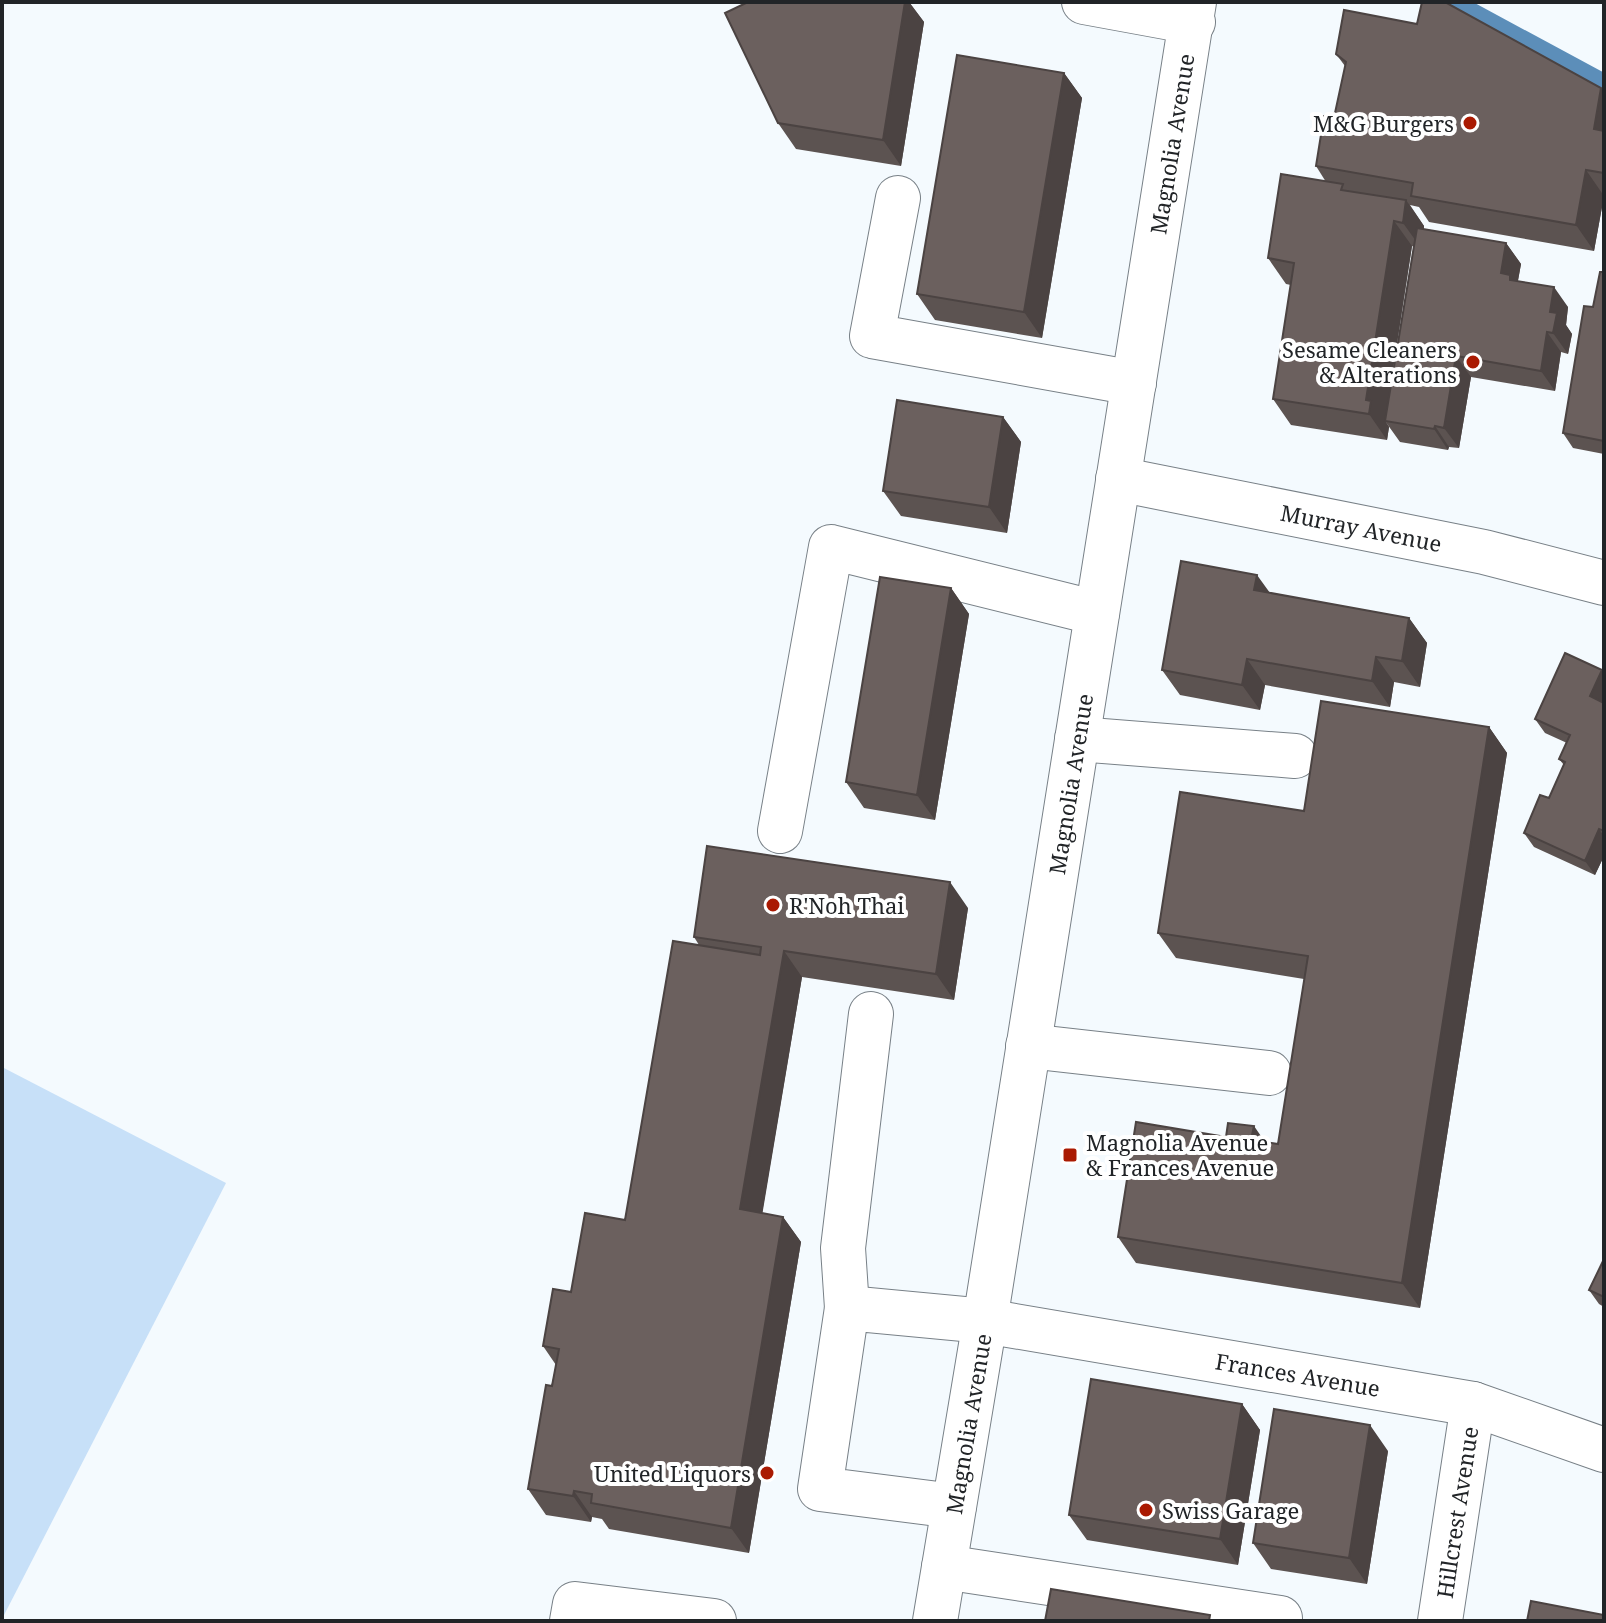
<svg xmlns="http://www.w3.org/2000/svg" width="1606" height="1623" font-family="'Noto Serif',serif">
<rect width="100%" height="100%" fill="#f4fafe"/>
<!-- green -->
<path fill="#c7e0f8" d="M2 1067 226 1183 2 1619Z"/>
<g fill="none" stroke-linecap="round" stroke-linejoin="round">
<!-- stream -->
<path stroke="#5c8eb9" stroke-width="18" d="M1454 2 1604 83"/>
<defs>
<g id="minor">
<path d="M1084 2 1193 22"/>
<path d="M898 198 872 336 1134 383"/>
<path id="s1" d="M1118 479 1484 552 1604 583"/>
<path d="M1077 739 1295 756"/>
<path d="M780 831 831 547 1097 613"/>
<path d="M1028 1046 1269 1073"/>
<path d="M847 1308 843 1248 871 1014"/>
<path id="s2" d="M954 1506 820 1489 847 1308 985 1321 1473 1404 1604 1450"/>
<path d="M944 1567 1280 1618 1279 1621"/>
<path d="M572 1621 575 1604 714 1621"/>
<path id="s3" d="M1440 1621 1473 1404"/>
</g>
<g id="major">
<path id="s4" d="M935 1621 985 1321 1194 2"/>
</g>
</defs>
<!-- minor casing -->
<use href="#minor" stroke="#788087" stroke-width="46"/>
<!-- major casing -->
<use href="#major" stroke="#788087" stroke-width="46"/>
<!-- minor -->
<use href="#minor" stroke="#fff" stroke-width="44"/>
<!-- major -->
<use href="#major" stroke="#fff" stroke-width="44"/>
</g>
<!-- wall -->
<path fill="#5c5351" d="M748 2H909L924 22 901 166 796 149 778 123Z
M1336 54 1601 88 1604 91V196L1594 251 1429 222 1419 207 1410 205 1424 226V229L1506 243 1521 264 1518 281 1568 307 1566 325 1572 334 1568 354 1561 352 1555 391 1471 377 1459 448 1449 447 1448 450 1400 442 1385 421 1414 247 1412 246 1385 421 1389 427 1387 440 1291 425 1273 399 1291 285 1286 284 1268 258 1326 182 1316 166 1335 113 1345 66Z
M1064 73 1082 98 1042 338 935 320 917 294Z
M1604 272V454L1573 448 1563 433Z
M1003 417 1021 442 1007 533 901 516 883 491Z
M951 588 969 614 935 820 864 808 846 782Z
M1270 593 1409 618 1427 643 1420 687 1394 682 1390 707 1265 685 1260 710 1180 695 1162 670Z
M1604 674V856L1595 875 1534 847 1524 833 1549 798 1564 765 1559 759 1567 743 1545 733 1535 719Z
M1489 727 1507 753 1420 1308 1136 1263 1118 1237 1226 1137 1278 1144 1304 979 1176 958 1158 933 1304 811Z
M968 908 954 1000 802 977 762 1213 783 1217 801 1242 749 1553 609 1529 602 1519 592 1517 591 1522 546 1515 528 1489 556 1365 543 1346 571 1292 625 1220 699 945 694 937Z
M1604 1259V1307L1599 1304 1589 1290Z
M1242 1404 1260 1430 1238 1565 1087 1540 1069 1515Z
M1388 1451 1367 1584 1271 1569 1253 1543Z"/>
<!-- shaded-wall -->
<path fill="#4b4342" d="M905 2H909L924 22 901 166 883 140Z
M1064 73 1082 98 1042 338 1024 312Z
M1601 88 1604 91V143L1594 129Z
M1586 170 1604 196 1594 251 1576 225Z
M1406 200 1424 226 1421 248 1403 223Z
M1394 221 1412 246 1385 421 1389 427 1387 440 1369 414 1366 400Z
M1506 243 1521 264 1517 285 1501 273Z
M1554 287 1568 307 1566 325 1572 334 1568 354 1553 333 1550 312Z
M1547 332 1561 352 1555 391 1541 371Z
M1456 356 1471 377 1459 448 1444 428Z
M1003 417 1021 442 1007 533 989 507Z
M1435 426 1449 447 1448 450 1434 429Z
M1257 575 1275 600 1254 590Z
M951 588 969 614 935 820 917 795Z
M1409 618 1427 643 1420 687 1402 661Z
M1376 657 1394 682 1390 707 1372 681Z
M1247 659 1265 685 1260 710 1242 685Z
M1602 670 1604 674V703L1590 696Z
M1489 727 1507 753 1420 1308 1402 1283Z
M1599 829 1604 836V856L1595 875 1585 861Z
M950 882 968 908 954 1000 936 974Z
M784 951 802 977 759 1234 740 1209Z
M1254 1126 1272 1152 1251 1140Z
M783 1217 801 1242 749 1553 731 1528Z
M1242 1404 1260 1430 1238 1565 1220 1539Z
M1370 1425 1388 1451 1367 1584 1349 1558Z
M574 1491 592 1517 591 1522 573 1496Z"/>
<!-- building -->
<path fill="#6b605e" stroke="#4b4342" stroke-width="2" d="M748 2H905L883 140 778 123 725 13Z
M1422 2H1445L1601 88 1594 129 1604 131V173L1586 170 1576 225 1411 196 1413 183 1316 166 1324 116 1335 113 1346 62 1336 54 1344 10 1417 24Z
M957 55 1064 73 1024 312 917 294Z
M1281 174 1343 184 1341 190 1406 200 1403 223 1394 221 1366 400 1371 401 1369 414 1273 399 1294 263 1268 258Z
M1417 228 1506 243 1501 273 1510 275V280L1554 287 1550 312 1557 313 1553 333 1547 332 1541 371 1456 356 1444 428 1435 426 1434 429 1385 421Z
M1600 272H1604V441L1563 433 1584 306 1593 307Z
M897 400 1003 417 989 507 883 491Z
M1181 561 1257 575 1254 590 1409 618 1402 661 1376 657 1372 681 1247 659 1242 685 1162 670Z
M880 577 951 588 917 795 846 782Z
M1565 653 1602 670 1590 696 1604 703V831L1599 829 1585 861 1524 833 1540 795 1549 798 1565 762 1559 759 1570 735 1535 719Z
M1321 701 1489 727 1402 1283 1118 1237 1136 1122 1226 1137 1228 1123 1254 1126 1251 1140 1278 1144 1308 956 1158 933 1180 792 1304 811Z
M707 846 950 882 936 974 784 951 740 1209 783 1217 731 1528 591 1503 592 1494 574 1491 573 1496 528 1489 546 1385 552 1386 559 1349 543 1346 553 1289 571 1292 585 1213 625 1220 673 941 760 955 761 947 694 937Z
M1604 1259V1297L1589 1290Z
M1091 1379 1242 1404 1220 1539 1069 1515Z
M1274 1409 1370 1425 1349 1558 1253 1543Z
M1051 1589 1210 1615 1209 1621H1045Z
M1531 1601 1604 1615V1621H1527Z"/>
<!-- markers -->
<g fill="#aa1a02" stroke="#fff" stroke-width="3">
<circle cx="1470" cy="123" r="8"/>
<circle cx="1473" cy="362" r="8"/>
<circle cx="773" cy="905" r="8"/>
<rect x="1062" y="1147" width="16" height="16" rx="4"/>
<circle cx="767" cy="1473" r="8"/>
<circle cx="1146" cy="1510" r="8"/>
</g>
<g text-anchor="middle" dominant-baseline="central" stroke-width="8" stroke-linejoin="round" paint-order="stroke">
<!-- poi labels -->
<g font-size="22" fill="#212427" stroke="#fff" text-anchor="end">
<text x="1454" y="123">M&amp;G Burgers</text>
<text x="1457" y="349">Sesame Cleaners<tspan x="1457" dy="25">&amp; Alterations</tspan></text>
<text x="789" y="905" text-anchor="start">R'Noh Thai</text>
<text x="1086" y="1142" text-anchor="start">Magnolia Avenue<tspan x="1086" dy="25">&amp; Frances Avenue</tspan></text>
<text x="751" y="1473">United Liquors</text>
<text x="1162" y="1510" text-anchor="start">Swiss Garage</text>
</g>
<!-- street labels -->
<g font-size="22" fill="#212427" stroke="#fff">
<text stroke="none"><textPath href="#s4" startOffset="1496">Magnolia Avenue</textPath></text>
<text stroke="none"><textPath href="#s1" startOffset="248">Murray Avenue</textPath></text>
<text stroke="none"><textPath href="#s4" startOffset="848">Magnolia Avenue</textPath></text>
<text stroke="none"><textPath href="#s2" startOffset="774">Frances Avenue</textPath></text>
<text stroke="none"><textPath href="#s4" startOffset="200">Magnolia Avenue</textPath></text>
<text stroke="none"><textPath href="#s3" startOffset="110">Hillcrest Avenue</textPath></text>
</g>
</g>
<!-- border -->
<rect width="1606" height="1623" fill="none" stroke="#212427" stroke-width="8"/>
</svg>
